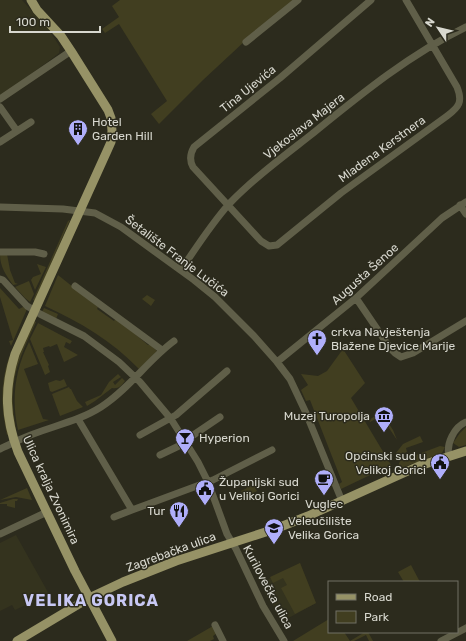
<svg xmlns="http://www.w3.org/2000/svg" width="466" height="641" font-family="Rubik,sans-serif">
<rect width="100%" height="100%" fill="#2c2b1d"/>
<!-- built -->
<path fill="#34331e" d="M0 0H22L49 30 60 47 59 53 54 57 0 97Z
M16 535 49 594 15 610 12 605 0 611V543Z
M300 563 316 603 283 621 275 606 274 607 269 597 267 598 261 583Z"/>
<!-- green -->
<path fill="#413e20" d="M120 0H295L245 41 203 80 159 124 151 114 167 101 119 24 105 33 102 29 119 17 112 6Z
M70 220 35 301 33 300 68 221Z
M0 254H7L10 270 15 283 18 284 13 285C6 275 0 267 0 254Z
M37 264 46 267 35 290 31 280 33 277 41 274Z
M58 275 98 307 97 309 114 321 116 318 148 345H151L157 351 139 369C112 341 80 322 45 306Z
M29 281 34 294 30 302 25 298 15 287Z
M0 288 19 309 23 307 27 309 11 346 9 341 13 340 0 297Z
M147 295 155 300 151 306 142 299Z
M44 308 58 314 56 319 42 312Z
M33 321 36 322C26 344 14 367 13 392 12 404 14 417 16 429L13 430 10 398 14 367Z
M38 323 72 341 70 344 66 342 64 347 78 355 64 362 57 344 50 347 49 346 43 348 44 352H43L49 365 48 366 50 372 45 375 30 339Z
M29 342 38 364 24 369 43 419 49 420 18 430C11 399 15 370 29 342Z
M343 349 365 383 351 398 391 465 341 489 339 484 342 482 310 400 306 401 301 390 308 385 301 374 318 376 327 371Z
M11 356 9 434 7 435C1 409 0 383 9 357Z
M118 374 121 377 113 382 115 385 122 378 125 381C121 386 119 389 112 388L95 401 87 406 85 402 101 395 109 382Z
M64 379 67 386 52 392 50 391 48 383 56 380 60 381Z
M69 387 70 389H71L77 401 83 407 60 416 52 394Z
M381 412 393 430 397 440 381 416 370 422 369 420Z
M466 427V445L459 447 453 443 460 433Z
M420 436 423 442 406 448 407 452 398 456 396 453 403 444Z
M440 446 445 447 442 453 401 468 398 466 400 461Z
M249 484 250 486 253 484 257 491 245 498 241 491 247 488 246 486Z
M27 488 32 500 16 497 0 500Z
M13 499H18L17 501H15V508L7 506V504H0V503Z
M300 563 316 603 295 614 281 588 287 585 283 578 273 583 270 577Z
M411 565 420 582 408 581 404 582 398 572Z
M329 619V632H344L350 641H293Z
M213 626 217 633 213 636 214 639 210 641H187Z
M365 632H368L373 641H369L366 635 354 641H350Z"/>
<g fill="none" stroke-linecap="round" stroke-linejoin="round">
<!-- minor -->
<path stroke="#605f49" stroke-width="7" d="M371 0 280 78 194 147C190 154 189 160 193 167L261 241 269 246 277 245 341 193 447 116C459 107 463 102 457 87L406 0
M246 42 298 0
M0 99 71 51
M0 107 17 131
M0 142 31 122
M460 205 466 214
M0 207 63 209 95 213 121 227 194 280 215 297 254 336 277 362 290 379 306 413 342 501
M0 252H35L44 254
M181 270C195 249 212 223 229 204 254 178 284 156 312 134 360 95 410 54 466 27
M0 279 3 280 27 306 40 314 84 336 119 362 140 382 171 419 198 462 208 482 227 534 236 549 263 606 284 641
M75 286 162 350
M356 298 390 348 395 353 401 357 413 353 466 321
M277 362 356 298 442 218 466 202
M78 419 132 510 213 480 272 450
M140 435 176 415 227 371
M0 449C6 446 13 443 19 440 46 427 76 423 101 407 129 389 148 360 174 341
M160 455 183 444 189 438 220 417
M449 456C446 444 454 427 466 422
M114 517 132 510
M0 534 47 512
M215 625 223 641
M441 641 466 628"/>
<!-- major -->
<path stroke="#969266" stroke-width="9" d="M31 0 37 10 61 36 71 51 108 110 111 118 112 131 111 142 107 151 15 354C4 389 5 417 18 452L75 571 112 641
M17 641 89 598 123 582 176 561 275 529 308 516 419 466 466 451"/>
</g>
<!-- icons -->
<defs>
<symbol id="building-pin" viewBox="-11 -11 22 30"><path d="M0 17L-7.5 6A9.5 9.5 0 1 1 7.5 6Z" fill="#afaefa" stroke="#2c2b1d"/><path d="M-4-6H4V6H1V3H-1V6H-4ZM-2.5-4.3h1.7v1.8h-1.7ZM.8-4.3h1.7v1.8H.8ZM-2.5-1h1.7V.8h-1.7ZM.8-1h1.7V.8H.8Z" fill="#111"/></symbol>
<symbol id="church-pin" viewBox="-11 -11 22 30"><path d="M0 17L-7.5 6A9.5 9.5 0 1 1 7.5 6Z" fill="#afaefa" stroke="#2c2b1d"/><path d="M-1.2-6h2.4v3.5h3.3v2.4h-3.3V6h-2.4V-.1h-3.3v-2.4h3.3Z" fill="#111"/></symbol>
<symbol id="museum-pin" viewBox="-11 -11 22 30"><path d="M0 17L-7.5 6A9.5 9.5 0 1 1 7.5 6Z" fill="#afaefa" stroke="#2c2b1d"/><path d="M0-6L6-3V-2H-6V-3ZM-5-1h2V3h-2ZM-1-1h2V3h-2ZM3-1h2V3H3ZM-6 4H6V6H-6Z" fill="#111"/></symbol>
<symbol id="bar-pin" viewBox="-11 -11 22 30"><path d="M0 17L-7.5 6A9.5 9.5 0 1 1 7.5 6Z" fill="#afaefa" stroke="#2c2b1d"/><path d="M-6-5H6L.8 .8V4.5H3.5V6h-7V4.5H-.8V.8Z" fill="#111"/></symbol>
<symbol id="civic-pin" viewBox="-11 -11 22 30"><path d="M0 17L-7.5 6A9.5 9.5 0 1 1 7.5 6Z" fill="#afaefa" stroke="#2c2b1d"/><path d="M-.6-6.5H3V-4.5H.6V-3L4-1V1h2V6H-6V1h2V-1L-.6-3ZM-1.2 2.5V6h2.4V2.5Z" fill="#111"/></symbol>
<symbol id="cafe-pin" viewBox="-11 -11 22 30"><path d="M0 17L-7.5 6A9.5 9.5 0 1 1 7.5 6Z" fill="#afaefa" stroke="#2c2b1d"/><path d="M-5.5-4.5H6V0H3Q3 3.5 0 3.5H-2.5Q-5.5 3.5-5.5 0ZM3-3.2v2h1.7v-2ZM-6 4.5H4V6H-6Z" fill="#111"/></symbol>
<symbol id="restaurant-pin" viewBox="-11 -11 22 30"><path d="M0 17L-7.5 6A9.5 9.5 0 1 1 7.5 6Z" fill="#afaefa" stroke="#2c2b1d"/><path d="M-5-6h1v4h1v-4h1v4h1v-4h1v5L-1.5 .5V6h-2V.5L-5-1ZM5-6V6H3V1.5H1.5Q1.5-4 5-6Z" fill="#111"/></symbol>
<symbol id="university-pin" viewBox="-11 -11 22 30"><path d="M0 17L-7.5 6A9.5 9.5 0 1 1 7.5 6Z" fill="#afaefa" stroke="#2c2b1d"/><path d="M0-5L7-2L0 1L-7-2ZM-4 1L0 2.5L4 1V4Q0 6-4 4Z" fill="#111"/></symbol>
</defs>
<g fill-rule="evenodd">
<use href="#building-pin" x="67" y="118" width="22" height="30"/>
<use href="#church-pin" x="306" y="328" width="22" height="30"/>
<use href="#museum-pin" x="373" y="405" width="22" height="30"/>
<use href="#bar-pin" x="174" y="427" width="22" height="30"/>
<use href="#civic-pin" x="429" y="452" width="22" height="30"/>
<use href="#cafe-pin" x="313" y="468" width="22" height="30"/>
<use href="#civic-pin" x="194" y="478" width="22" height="30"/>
<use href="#restaurant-pin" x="168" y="500" width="22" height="30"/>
<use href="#university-pin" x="263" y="517" width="22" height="30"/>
</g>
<g text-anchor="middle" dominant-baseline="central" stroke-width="3" stroke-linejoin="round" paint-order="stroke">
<!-- street labels -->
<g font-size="12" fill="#d8d8cf" stroke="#2c2b1d">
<text transform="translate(248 89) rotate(-39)">Tina Ujevića</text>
<text transform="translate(304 126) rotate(-38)">Vjekoslava Majera</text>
<text transform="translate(382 149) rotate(-36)">Mladena Kerstnera</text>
<text transform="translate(177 256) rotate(37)">Šetalište Franje Lučića</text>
<text transform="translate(365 274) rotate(-42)">Augusta Šenoe</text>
<text transform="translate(51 490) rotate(65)">Ulica kralja Zvonimira</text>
<text transform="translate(171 552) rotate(-20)">Zagrebačka ulica</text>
<text transform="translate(268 587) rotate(62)">Kurilovečka ulica</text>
</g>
<!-- poi labels -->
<g font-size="12" fill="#d8d8cf" stroke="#2c2b1d" text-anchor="start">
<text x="92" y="122">Hotel<tspan x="92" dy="14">Garden Hill</tspan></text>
<text x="331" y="332">crkva Navještenja<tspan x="331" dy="14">Blažene Djevice Marije</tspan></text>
<text x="370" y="416" text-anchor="end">Muzej Turopolja</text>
<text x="199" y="438">Hyperion</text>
<text x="426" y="456" text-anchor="end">Općinski sud u<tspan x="426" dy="14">Velikoj Gorici</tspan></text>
<text x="219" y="482">Županijski sud<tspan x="219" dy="14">u Velikoj Gorici</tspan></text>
<text x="324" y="504" text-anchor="middle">Vuglec</text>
<text x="165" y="511" text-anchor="end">Tur</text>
<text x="288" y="521">Veleučilište<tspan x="288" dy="14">Velika Gorica</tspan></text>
</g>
<!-- district labels -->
<g font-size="16" font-weight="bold" letter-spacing="1" fill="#c8c8f4" stroke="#2c2b1d">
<text x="91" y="600">VELIKA GORICA</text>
</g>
</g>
<!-- legend -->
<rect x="328" y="581" width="130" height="52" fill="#2c2b1d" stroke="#717064"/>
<rect x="336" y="594" width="20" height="6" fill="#969266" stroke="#717064"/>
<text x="364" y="601" font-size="12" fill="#d8d8cf">Road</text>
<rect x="336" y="611" width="20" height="12" fill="#413e20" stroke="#717064"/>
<text x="364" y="621" font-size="12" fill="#d8d8cf">Park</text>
<!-- north arrow -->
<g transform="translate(438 28) rotate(305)" stroke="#2c2b1d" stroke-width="3" paint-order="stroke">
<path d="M0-3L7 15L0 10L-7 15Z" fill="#d8d8cf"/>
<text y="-6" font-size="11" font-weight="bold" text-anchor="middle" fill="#d8d8cf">N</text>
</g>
<!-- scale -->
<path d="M10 26v6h90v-6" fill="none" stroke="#d8d8cf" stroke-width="2"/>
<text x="16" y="26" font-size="12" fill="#d8d8cf" stroke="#2c2b1d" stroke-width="3" paint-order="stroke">100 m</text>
</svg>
